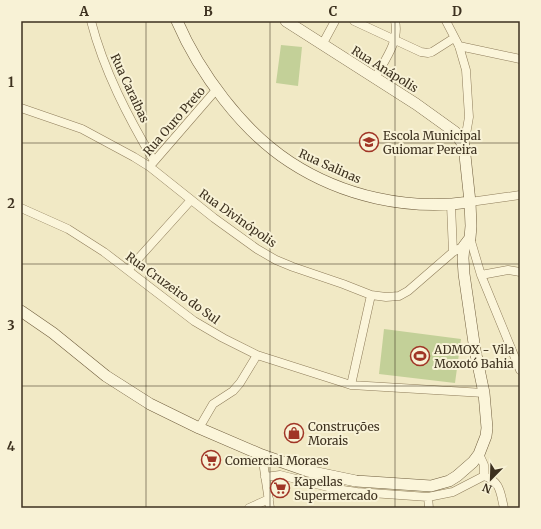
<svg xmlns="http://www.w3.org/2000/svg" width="541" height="529" font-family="Merriweather,serif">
<rect width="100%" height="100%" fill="#f1e9c5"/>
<!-- green -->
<path fill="#c3d098" d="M281 45 302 47 298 86 276 83Z
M384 329 461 339 455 383 379 374Z"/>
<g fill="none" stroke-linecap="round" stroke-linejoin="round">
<defs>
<path id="street" d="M91 21C104 71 128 117 154 161
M354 21 421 52 428 53 432 52 454 38
M446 21 459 46 466 70 469 117 464 146
M322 45 335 21
M459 46 520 59
M375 78C384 61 400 41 395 21
M21 108 82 129 134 157 150 167 214 218 257 249 276 260 293 267 343 284 371 295 386 297 399 296 408 291 453 252 464 246
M151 165 216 90
M470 202 520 195
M451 205 453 252
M21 208 68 229 104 252 194 321 223 338 257 355 351 385 484 393
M470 238 481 275 520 370
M128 270 191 200
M481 275 508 270 520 272
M351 385 371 295
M199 428 213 404 233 391 240 383 257 355
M479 454 484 465V476
M262 455 270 508
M265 477 280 475 336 489 357 492 428 497 453 492 484 476C501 482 500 492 504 508
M428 497 429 508
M249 508 269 499"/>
<path id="secondary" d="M177 21C199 72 242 131 290 162 342 196 408 211 470 202
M21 311 53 333 106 376 150 404 199 428 262 455 308 471 356 481 431 486 449 481 457 476 473 462 479 454 486 436 487 428 484 393 475 350 464 274 463 258 464 246 470 238 471 226 470 202 464 146 455 132 416 104 286 21"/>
</defs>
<!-- street casing -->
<use href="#street" stroke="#8e7c5a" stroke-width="9"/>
<!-- secondary casing -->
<use href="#secondary" stroke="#6f5d3d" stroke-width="12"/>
<!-- street -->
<use href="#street" stroke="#fbf5da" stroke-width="8"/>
<!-- secondary -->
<use href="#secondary" stroke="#fbf5da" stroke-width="11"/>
</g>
<!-- grid -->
<path fill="none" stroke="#3d311f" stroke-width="1" stroke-opacity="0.55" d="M146 21V508M270 21V508M395 21V508M21 143H520M21 264H520M21 386H520"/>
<!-- icons -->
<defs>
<symbol id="school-ring" viewBox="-11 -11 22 22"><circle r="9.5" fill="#f8f2d6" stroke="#a03526" stroke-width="1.5"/><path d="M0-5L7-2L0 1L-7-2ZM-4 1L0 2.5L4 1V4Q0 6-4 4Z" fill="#a03526"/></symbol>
<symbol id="stadium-ring" viewBox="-11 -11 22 22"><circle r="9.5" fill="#f8f2d6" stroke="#a03526" stroke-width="1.5"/><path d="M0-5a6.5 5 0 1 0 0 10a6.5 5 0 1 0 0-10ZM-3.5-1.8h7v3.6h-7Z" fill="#a03526"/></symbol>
<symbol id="shop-ring" viewBox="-11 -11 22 22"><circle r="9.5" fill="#f8f2d6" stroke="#a03526" stroke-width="1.5"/><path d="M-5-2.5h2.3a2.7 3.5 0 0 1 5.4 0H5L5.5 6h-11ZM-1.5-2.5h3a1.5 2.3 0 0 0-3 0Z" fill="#a03526"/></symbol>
<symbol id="supermarket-ring" viewBox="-11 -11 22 22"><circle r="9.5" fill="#f8f2d6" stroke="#a03526" stroke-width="1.5"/><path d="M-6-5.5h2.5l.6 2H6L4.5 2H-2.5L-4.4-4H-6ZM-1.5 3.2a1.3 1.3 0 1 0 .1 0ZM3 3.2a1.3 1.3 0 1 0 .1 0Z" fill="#a03526"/></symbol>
</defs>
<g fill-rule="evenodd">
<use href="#school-ring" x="358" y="131" width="22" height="22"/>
<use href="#stadium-ring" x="409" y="345" width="22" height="22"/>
<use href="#shop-ring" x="283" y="422" width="22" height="22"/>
<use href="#supermarket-ring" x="200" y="449" width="22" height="22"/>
<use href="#supermarket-ring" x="269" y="477" width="22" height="22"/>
</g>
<g text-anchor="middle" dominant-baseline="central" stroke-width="4" stroke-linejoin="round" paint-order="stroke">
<!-- street labels -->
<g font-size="12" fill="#3d311f" stroke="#f8f2d6">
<text transform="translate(385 69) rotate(32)">Rua Anápolis</text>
<text transform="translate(130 88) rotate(65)">Rua Caraibas</text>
<text transform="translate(174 121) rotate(-49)">Rua Ouro Preto</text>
<text transform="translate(330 166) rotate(24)">Rua Salinas</text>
<text transform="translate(238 218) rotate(35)">Rua Divinópolis</text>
<text transform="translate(173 288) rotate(36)">Rua Cruzeiro do Sul</text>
</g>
<!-- poi labels -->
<g font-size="12" fill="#3d311f" stroke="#f8f2d6" text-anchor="start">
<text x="383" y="135">Escola Municipal<tspan x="383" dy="14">Guiomar Pereira</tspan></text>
<text x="434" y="349">ADMOX - Vila<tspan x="434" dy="14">Moxotó Bahia</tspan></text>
<text x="308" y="426">Construções<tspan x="308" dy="14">Morais</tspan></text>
<text x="225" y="460">Comercial Moraes</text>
<text x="294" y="481">Kapellas<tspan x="294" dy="14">Supermercado</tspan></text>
</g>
</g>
<!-- border -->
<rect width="541" height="529" fill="none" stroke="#f8f2d6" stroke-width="44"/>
<!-- north arrow -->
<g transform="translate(491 479) rotate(203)" stroke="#f8f2d6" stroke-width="3" paint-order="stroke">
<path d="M0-3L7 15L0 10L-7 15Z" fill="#3d311f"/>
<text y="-6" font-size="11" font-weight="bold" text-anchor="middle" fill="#3d311f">N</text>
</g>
<rect x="22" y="22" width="497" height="485" fill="none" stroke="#3d311f" stroke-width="1.5"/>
<g font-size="13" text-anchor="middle" font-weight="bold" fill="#3d311f">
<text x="84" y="16">A</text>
<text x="208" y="16">B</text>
<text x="333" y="16">C</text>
<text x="457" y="16">D</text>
<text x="11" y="87">1</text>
<text x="11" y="208">2</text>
<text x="11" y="330">3</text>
<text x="11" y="451">4</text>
</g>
</svg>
